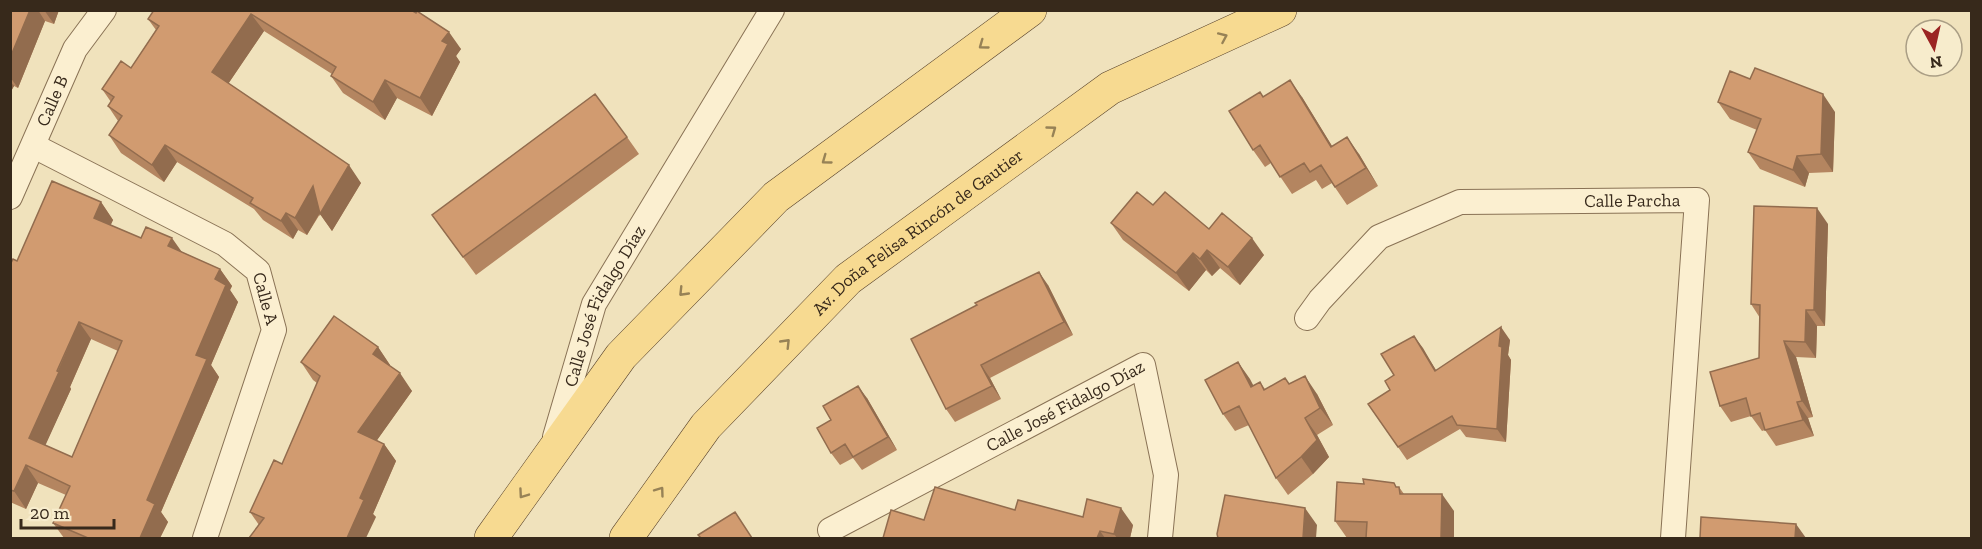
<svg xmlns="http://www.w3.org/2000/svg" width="1982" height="549" font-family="'Zilla Slab',serif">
<rect width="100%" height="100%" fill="#f0e2bc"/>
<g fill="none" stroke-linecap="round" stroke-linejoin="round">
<defs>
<g id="minor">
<path id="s1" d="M34 146 225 244 258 271 274 330 205 538"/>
<path id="s2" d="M10 197 75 49 104 10"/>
<path id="s3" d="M1307 318 1320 300 1379 237 1460 202 1697 200 1673 538"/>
<path id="s4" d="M555 437 594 304 772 10"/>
<path id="s5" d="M830 530 1143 365 1166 475 1160 538"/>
</g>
<g id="primary">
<path d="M491 538 621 356 776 197 1030 10"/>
<path id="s6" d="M626 538 706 426 848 279 1110 88 1280 10"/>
</g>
</defs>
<!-- minor casing -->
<use href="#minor" stroke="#897255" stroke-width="26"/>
<!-- primary casing -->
<use href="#primary" stroke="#56402a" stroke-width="34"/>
<!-- minor -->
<use href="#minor" stroke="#fbefd0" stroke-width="24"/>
<!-- primary -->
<use href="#primary" stroke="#f7da91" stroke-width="33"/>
</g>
<!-- wall -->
<path fill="#b48560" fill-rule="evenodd" d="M10 10H59L54 24 45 21 18 88 14 86 10 93Z
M154 10H411L461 49 456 56 460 62 432 116 397 98 385 120 343 93 331 76 332 74 264 31 228 84 361 183 332 231 320 214 307 235 298 230 293 239 263 220 254 209 177 162 164 182 121 153 109 135 118 121 108 106 111 102 102 89 131 68 156 30 148 19Z
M1263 97H1302L1332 146 1359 154 1378 186 1347 205 1332 183 1322 189 1316 180 1292 194 1271 163 1265 167 1253 150Z
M1718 102 1835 112 1833 172 1809 173 1805 187 1760 169 1748 152 1757 130 1730 119Z
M627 137 639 154 476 275 432 215Z
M101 202 113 220 110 225 141 238 182 252 220 269 232 286 230 290 238 302 211 365 219 377 161 512 168 522 160 538H64L53 523 66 495 38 483 26 509 10 502V265L17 261ZM91 339 118 351 72 457 45 445 71 389 70 387Z
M1153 205 1209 229 1264 255 1240 285 1220 268 1212 276 1206 270 1189 291 1123 240 1111 223Z
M1828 224 1825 326H1817L1816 358 1796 357 1813 417 1808 418 1814 436 1776 446 1765 430 1762 431 1751 416 1731 422 1720 406 1759 358 1760 318 1751 304Z
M1048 285 1073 335 990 378 1001 399 955 422 946 409 911 339Z
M1414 336 1436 370 1510 340 1508 355 1511 360 1506 442 1466 437 1460 429 1407 460 1368 404 1390 390 1394 375Z
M378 347 390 365 389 366 412 391 377 440 384 444 396 461 373 514 376 517 259 525 250 512 282 464 317 383 313 380 301 362Z
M1238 362 1253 386 1260 382 1265 389 1289 384 1317 394 1333 425 1317 435 1329 457 1313 474 1288 495 1276 478 1249 425 1235 431 1223 414Z
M867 398 897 450 862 470 853 458 840 465 831 453Z
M1397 487H1399L1404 494 1454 511V538H1347L1335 521Z
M1015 510 1083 517 1133 525 1130 538H883Z"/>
<!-- shaded-wall -->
<path fill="#926c4e" d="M30 10H38L45 21 18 88 10 77V58Z
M44 10H59L54 24Z
M251 14 264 31 224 90 212 72Z
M449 32 461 49 456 56 460 62 432 116 420 98 442 41Z
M385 80 397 98 385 120 373 102Z
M1290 80 1302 97 1343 164 1331 147Z
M10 81 14 86 10 93Z
M1823 94 1835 112 1833 172 1821 154Z
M1347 137 1359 154 1378 186 1366 168Z
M165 145 177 162 164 182 152 165Z
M1797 156 1809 173 1805 187 1793 170Z
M349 165 361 183 332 231 320 214Z
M313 186 325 204 307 235 295 218Z
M101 202 113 220 106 236 94 218Z
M1817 208 1828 224 1825 326 1814 310Z
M286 213 298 230 293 239 281 221Z
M172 238 184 255 168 246Z
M1252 238 1264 255 1240 285 1228 267Z
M1207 250 1220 268 1212 276 1200 259Z
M1193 253 1206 270 1189 291 1176 273Z
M220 269 232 286 230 290 238 302 211 365 219 377 161 512 168 522 160 538H140L147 500 196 355 215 279Z
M1039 272 1048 285 1073 335 1064 322Z
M1806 310 1817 326 1816 358 1805 342Z
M79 322 91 339 70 387 71 389 41 455 29 438Z
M1501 327 1510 340 1508 355 1511 360 1506 442 1497 429 1499 346Z
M1414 336 1423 348 1444 384 1435 371Z
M1784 341 1796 357 1813 417 1802 401Z
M378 347 390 365 385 372 373 354Z
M1238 362 1250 379 1263 404 1251 387Z
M981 365 990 378 1001 399 992 386Z
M400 373 412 391 370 450 358 432Z
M1305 376 1317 394 1333 425 1320 408Z
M858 386 867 398 897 450 888 437Z
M1797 402 1808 418 1814 436 1803 420Z
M1305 418 1317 435 1329 457 1313 474 1301 457Z
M384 444 396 461 373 514 376 517 366 538H347L360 498Z
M26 465 38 483 26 509 14 491Z
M1442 494 1454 511V538H1441Z
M1121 508 1133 525 1130 538H1117L1114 534Z
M1305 508 1317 525 1316 538H1303Z
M1796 524 1806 538H1795Z
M1100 531 1105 538H1097Z"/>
<!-- building -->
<path fill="#d19b70" stroke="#926c4e" stroke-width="1.5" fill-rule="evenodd" d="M10 10H30L10 58Z
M154 10H411L416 13 417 11 449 32 442 41 448 44 420 98 385 80 373 102 331 76 336 67 251 14 212 72 349 165 320 214 313 186 295 218 286 213 281 221 250 203 253 198 165 145 152 165 109 135 122 116 108 106 114 97 102 89 121 61 131 68 159 26 148 19Z
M1755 68 1823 94 1821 154 1797 156 1793 170 1748 152 1761 119 1718 102 1730 71 1750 79Z
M1290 80 1331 147 1347 137 1366 168 1335 187 1321 165 1310 172 1304 163 1280 177 1260 145 1253 150 1229 111 1260 92 1263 97Z
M595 94 627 137 463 257 432 215Z
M52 181 101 202 94 218 141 238 146 227 172 238 168 246 220 269 215 279 226 285 196 355 207 359 147 500 155 504 140 538H88L53 523 70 486 26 465 14 491 10 490V265L13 259 17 261ZM79 322 122 341 72 457 29 438 59 372 57 371Z
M1137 192 1153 205 1165 192 1209 229 1222 213 1252 238 1228 267 1207 250 1200 259 1193 253 1176 273 1111 223Z
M1754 206 1817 208 1814 310H1806L1805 342 1784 341 1802 401 1797 402 1803 420 1765 430 1760 413 1751 416 1746 398 1720 406 1710 372 1759 358 1760 305 1751 304Z
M1039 272 1064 322 981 365 992 386 946 409 911 339 977 305 975 303Z
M334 316 378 347 373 354 400 373 358 432 384 444 360 498 364 500 347 538H249L264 518 250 512 274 460 282 464 320 376 301 362Z
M1501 327 1499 346 1502 347 1497 429 1457 425 1452 416 1398 447 1368 404 1390 390 1385 381 1394 375 1381 354 1414 336 1435 371Z
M1238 362 1251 387 1260 382 1264 390 1285 378 1289 384 1305 376 1320 408 1305 418 1317 440 1301 457 1276 478 1239 406 1223 414 1205 380Z
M858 386 888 437 853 457 845 444 831 453 817 428 831 420 823 406Z
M1363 479 1394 483 1396 487H1399L1400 494H1442L1441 538H1366L1367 522 1335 521 1337 482 1364 484Z
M935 487 1015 510 1018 500 1083 517 1087 499 1121 508 1114 534 1100 531 1097 538H883L891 510 924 520Z
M1225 495 1305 508 1303 538H1218L1217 534Z
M735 512 752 538H701L698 535Z
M1701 517 1796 524 1795 538H1700Z"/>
<!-- one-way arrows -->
<defs><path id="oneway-chevron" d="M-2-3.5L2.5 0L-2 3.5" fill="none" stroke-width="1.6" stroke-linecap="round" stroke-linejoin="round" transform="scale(1.5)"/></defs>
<g stroke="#978256">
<use href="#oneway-chevron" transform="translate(1223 37) rotate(-24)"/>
<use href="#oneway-chevron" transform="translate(983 45) rotate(144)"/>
<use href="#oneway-chevron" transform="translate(1052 130) rotate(-36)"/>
<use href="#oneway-chevron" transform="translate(826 160) rotate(144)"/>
<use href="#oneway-chevron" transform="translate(683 292) rotate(134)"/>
<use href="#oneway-chevron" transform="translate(786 343) rotate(-46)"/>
<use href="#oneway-chevron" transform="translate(660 491) rotate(-54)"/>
<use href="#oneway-chevron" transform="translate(523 494) rotate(125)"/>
</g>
<g text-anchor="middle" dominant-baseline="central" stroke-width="4.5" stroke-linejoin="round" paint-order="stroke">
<!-- street labels -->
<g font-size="18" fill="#37291b" stroke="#f7eccc">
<text stroke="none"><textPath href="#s2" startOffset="105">Calle B</textPath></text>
<text stroke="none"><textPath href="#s3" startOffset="369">Calle Parcha</textPath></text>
<text stroke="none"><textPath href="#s6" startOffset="426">Av. Doña Felisa Rincón de Gautier</textPath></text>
<text stroke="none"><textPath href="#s1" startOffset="286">Calle A</textPath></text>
<text stroke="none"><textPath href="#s4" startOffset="141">Calle José Fidalgo Díaz</textPath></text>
<text stroke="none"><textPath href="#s5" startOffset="266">Calle José Fidalgo Díaz</textPath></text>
</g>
</g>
<!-- border -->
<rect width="1982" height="549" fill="none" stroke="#37291b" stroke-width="24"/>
<!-- north arrow -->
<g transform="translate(1934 48) rotate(172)"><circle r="28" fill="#f7eccc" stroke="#aa9e85" stroke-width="1.5"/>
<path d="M0-4.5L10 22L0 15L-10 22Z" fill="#9b2422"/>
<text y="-9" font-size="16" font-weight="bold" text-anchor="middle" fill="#37291b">N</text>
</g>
<!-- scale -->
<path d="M21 519v9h93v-9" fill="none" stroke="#37291b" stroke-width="3"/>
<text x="30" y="519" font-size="18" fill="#37291b" stroke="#f7eccc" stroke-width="4.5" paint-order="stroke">20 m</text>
</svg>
